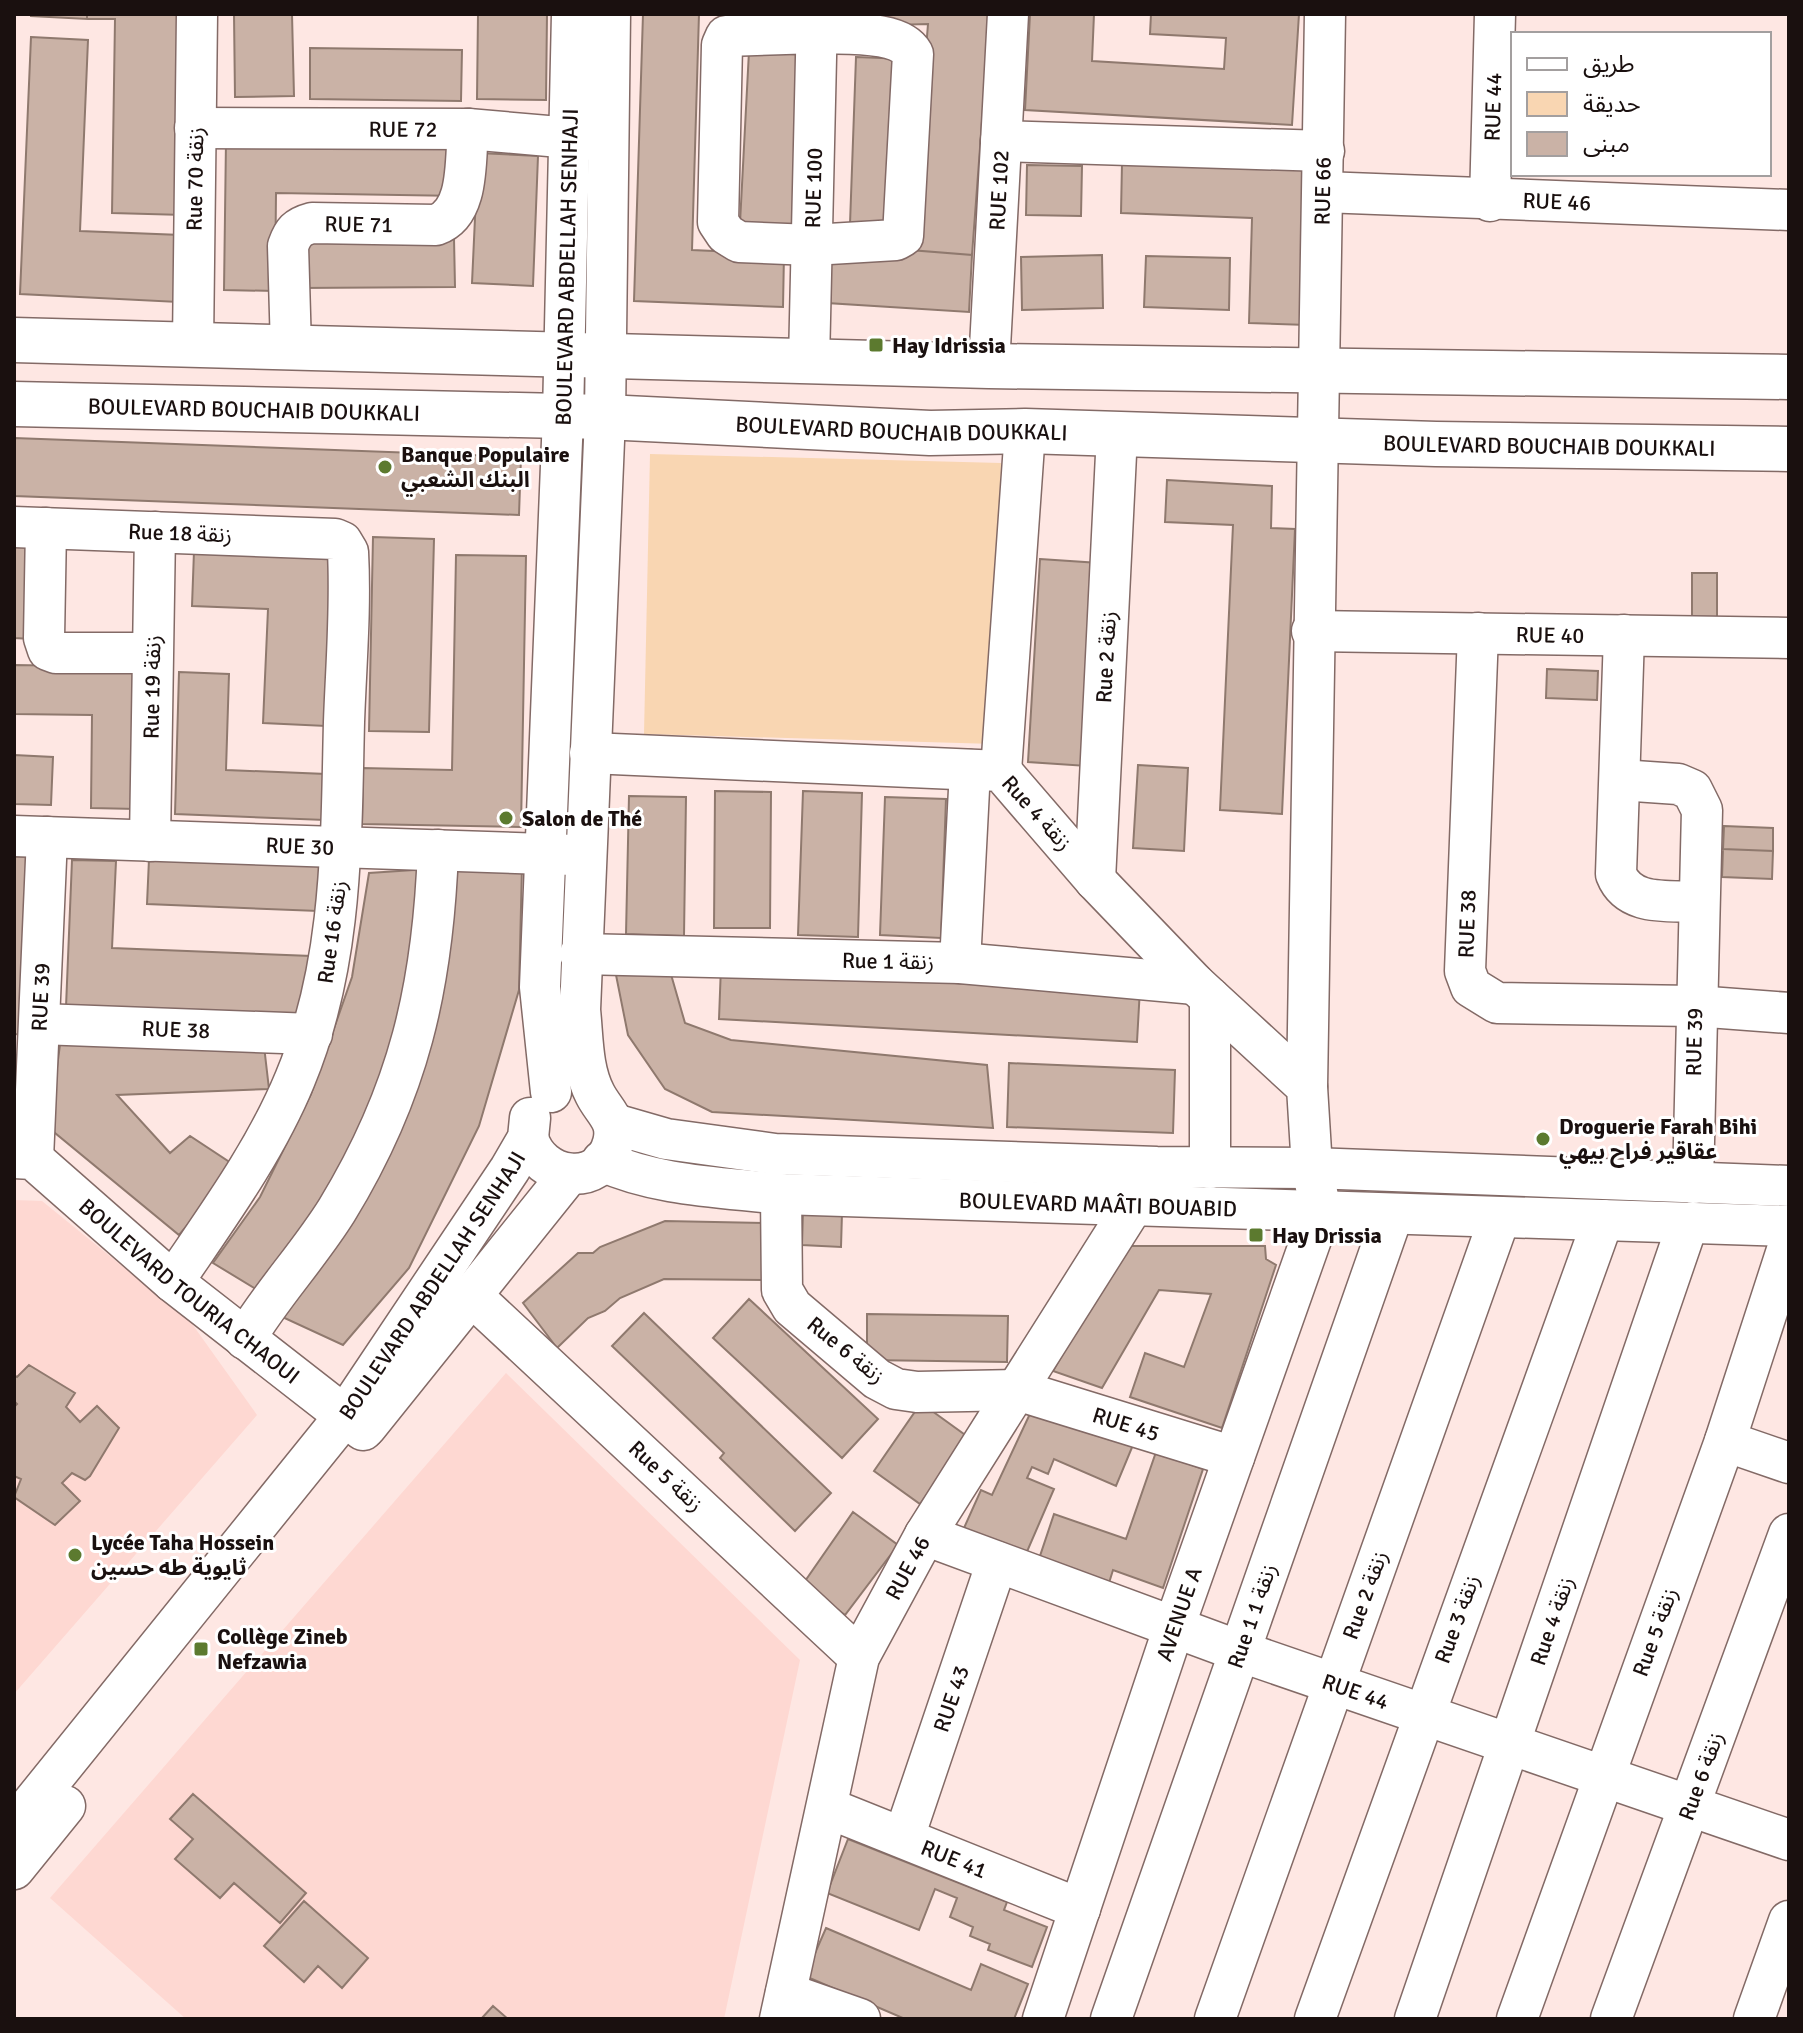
<svg xmlns="http://www.w3.org/2000/svg" width="1803" height="2033" font-family="Signika,'Noto Sans Arabic',sans-serif">
<rect width="100%" height="100%" fill="#fee7e3"/>
<!-- built -->
<path fill="#fed8d2" d="M14 1200 42 1201 190 1321 257 1415 14 1694Z
M506 1373 800 1660 724 2019H186L50 1898Z"/>
<!-- green -->
<path fill="#f9d6b2" d="M650 454 1001 463 994 744 644 734Z"/>
<!-- building -->
<path fill="#cab2a6" stroke="#8f796e" stroke-width="2" d="M31 14H87V19L31 16Z
M87 14H187L184 215 112 213 115 19H87Z
M234 14H292L294 96 235 97Z
M478 14H547L546 100 477 99Z
M643 14H699L692 250 784 254 783 307 634 301Z
M852 14H990L972 255 910 250 928 24 851 26Z
M1030 14H1094L1092 61 1224 69 1226 38 1150 34 1151 14H1299L1292 125 1025 110Z
M31 37 88 40 80 231 181 235 178 302 20 294Z
M310 48 462 50 461 101 310 99Z
M749 51 804 55 795 227 740 223Z
M856 57 906 59 900 226 850 224Z
M226 141 461 146 460 196 276 193 275 291 224 290Z
M478 153 538 156 533 286 472 283Z
M1122 163 1312 169 1307 325 1249 323 1252 218 1121 213Z
M1027 165 1082 166 1081 216 1026 215Z
M454 238 455 287 299 288 298 239Z
M910 250 972 255 969 312 827 303 825 251Z
M1102 255 1103 308 1022 310 1021 257Z
M1146 256 1230 258 1229 310 1144 307Z
M14 438 521 457 519 515 14 496Z
M1167 480 1272 486 1271 528 1295 529 1282 814 1220 810 1233 525 1165 522Z
M373 537 434 539 429 732 369 731Z
M14 538 36 539 32 639 14 638Z
M194 551 333 557 326 726 263 723 268 609 192 606Z
M456 555 526 556 521 827 362 824 363 768 452 770Z
M1040 559 1099 563 1087 766 1028 762Z
M1692 573H1717V618H1692Z
M14 665 138 667 136 809 91 808 92 715 14 714Z
M1547 669 1598 671 1597 700 1546 698Z
M179 672 229 674 226 770 326 774 325 820 175 814Z
M14 755 53 757 51 805 14 804Z
M1138 765 1188 768 1184 851 1133 848Z
M715 791 771 792 770 928H714Z
M803 791 862 793 858 937 798 935Z
M629 796 686 797 684 936 626 934Z
M885 797 946 799 941 938 880 935Z
M1724 826 1773 828V851L1723 849Z
M1723 849 1773 851 1772 879 1722 877Z
M14 856 36 857 30 1035 14 1034Z
M149 859 320 866 318 911 147 904Z
M72 860 116 861 112 948 311 956 308 1018 66 1007Z
M449 865 522 866 519 990 479 1126 409 1268 343 1345 278 1315 441 966Z
M429 869 409 986 381 1092 321 1204 259 1291 213 1263 260 1197 311 1094 352 977 369 873Z
M668 964 685 1023 731 1040 987 1065 993 1128 712 1112 665 1089 628 1035 614 965Z
M721 966 1140 988 1137 1042 719 1019Z
M61 1037 264 1046 269 1089 117 1095 170 1153 190 1136 237 1167 179 1235 49 1128Z
M1009 1063 1175 1070 1173 1133 1007 1127Z
M803 1211 842 1213 841 1247 802 1245Z
M665 1221 765 1223 764 1280 664 1279 620 1298 605 1311 588 1318 557 1348 523 1303 578 1253H593L600 1247Z
M1124 1246H1265L1266 1259 1276 1265 1222 1428 1130 1397 1145 1353 1184 1367 1211 1294 1159 1290 1102 1388 1053 1371Z
M749 1299 878 1419 842 1458 713 1338Z
M644 1313 831 1493 795 1531 720 1458 724 1453 612 1346Z
M867 1314 1008 1316 1007 1362 867 1360Z
M29 1365 75 1393 66 1407 80 1422 97 1406 119 1428 90 1476 85 1480 72 1473 62 1483 80 1501 55 1525 14 1497 21 1479 14 1476V1407L17 1404 14 1401V1375L17 1377Z
M921 1403 968 1437 920 1504 874 1471Z
M1035 1403 1133 1445 1116 1486 1054 1459 1048 1474 1032 1467 1027 1478 1054 1489 1026 1554 964 1528 981 1490 992 1495Z
M1156 1452 1203 1469 1163 1588 1113 1570 1109 1583 1039 1559 1054 1514 1126 1539Z
M853 1512 898 1545 845 1615 803 1584Z
M193 1794 306 1893 280 1923 234 1883 220 1898 175 1859 193 1839 170 1819Z
M848 1839 1007 1902 1004 1910 1047 1927 1032 1967 988 1950 990 1944 970 1936 973 1927 950 1917 957 1898 935 1889 919 1930 827 1893Z
M304 1901 368 1958 342 1988 318 1966 304 1982 264 1946Z
M826 1928 971 1990 981 1964 1028 1984 1014 2019H905L805 1976Z
M493 2006 508 2019H481Z"/>
<g fill="none" stroke-linecap="round" stroke-linejoin="round">
<defs>
<g id="minor">
<path d="M817 33C843 35 899 29 913 54L903 236 896 240 812 245 739 242 726 234 718 222 722 45 726 36Z"/>
<path id="s1" d="M195 128 468 129 594 140"/>
<path d="M1001 141 1324 151"/>
<path id="s2" d="M1323 192 1789 210"/>
<path id="s3" d="M1490 201 1495 14"/>
<path d="M193 344 197 14"/>
<path id="s4" d="M291 348 288 246C293 232 297 227 312 223L436 225C470 213 465 160 468 129"/>
<path id="s5" d="M809 362 817 14"/>
<path id="s6" d="M989 366 1008 14"/>
<path d="M14 527 335 539 342 542 348 552C351 608 346 666 344 722 341 844 343 964 295 1079 265 1152 217 1217 173 1282"/>
<path d="M46 528 44 638 48 650 56 653H152"/>
<path id="s7" d="M1312 631 1789 638"/>
<path d="M1478 633 1465 971 1471 987 1497 1003 1695 1006 1789 1013"/>
<path d="M1624 635 1616 874C1629 907 1668 900 1698 902"/>
<path d="M590 753 1001 771 1095 880 1195 984 1307 1087 1312 1168 1321 1211 1174 1627 1043 2019"/>
<path d="M1001 771 1025 431"/>
<path d="M1620 780 1678 784 1692 790 1702 810 1693 1183"/>
<path id="s8" d="M14 836 574 855"/>
<path d="M150 841 155 532"/>
<path d="M1095 880 1117 434"/>
<path d="M580 954 960 963 1195 984"/>
<path d="M960 963 970 770"/>
<path d="M1210 998V1168"/>
<path id="s9" d="M40 1024 312 1034"/>
<path id="s10" d="M1307 1087 1325 14"/>
<path id="s11" d="M551 1092 540 987 563 416 572 14"/>
<path d="M614 1124 666 1139 775 1154 1157 1167 1312 1168 1789 1186"/>
<path d="M528 1138C539 1179 600 1190 613 1143 619 1120 604 1112 595 1094 582 1069 583 1038 580 1010L605 417 610 14"/>
<path id="s12" d="M14 1158 33 1159 173 1282 363 1430"/>
<path id="s13" d="M33 1159 47 837"/>
<path id="s14" d="M602 1161C657 1186 721 1187 781 1194L1789 1226"/>
<path id="s15" d="M781 1194 782 1290 792 1307 877 1379 896 1389 917 1392 1017 1390 1234 1457"/>
<path d="M473 1297 859 1657"/>
<path d="M245 1339C272 1294 309 1255 337 1210 409 1092 433 986 438 850"/>
<path d="M366 1427 569 1174"/>
<path d="M1725 1441 1789 1463"/>
<path id="s16" d="M925 1535 1239 1651 1789 1840"/>
<path id="s17" d="M828 1808 1080 1909"/>
<path id="s18" d="M14 1826 344 1417 510 1169 528 1138 530 1118"/>
<path id="s19" d="M904 1837 997 1562"/>
<path d="M14 1869 65 1806"/>
<path d="M786 1993 860 2019"/>
<path id="s20" d="M780 2019 859 1657 925 1535 1144 1188"/>
<path d="M1111 2019 1393 1214"/>
<path d="M1215 2019 1500 1217"/>
<path d="M1315 2019 1603 1220"/>
<path d="M1415 2019 1688 1223"/>
<path d="M1517 2019 1725 1441 1789 1244"/>
<path d="M1611 2019 1789 1534"/>
<path d="M1754 2019 1789 1921"/>
</g>
<g id="major">
<path d="M14 340 989 366 1789 377"/>
<path id="s21" d="M14 404 605 417 930 433 1025 431 1436 444 1789 449"/>
</g>
</defs>
<!-- minor casing -->
<use href="#minor" stroke="#836a66" stroke-width="43"/>
<!-- major casing -->
<use href="#major" stroke="#836a66" stroke-width="47"/>
<!-- minor -->
<use href="#minor" stroke="#fff" stroke-width="40"/>
<!-- major -->
<use href="#major" stroke="#fff" stroke-width="44"/>
</g>
<!-- markers -->
<g fill="#5c7a2f" stroke="#fff" stroke-width="3">
<rect x="868" y="337" width="16" height="16" rx="4"/>
<circle cx="385" cy="467" r="8"/>
<circle cx="506" cy="818" r="8"/>
<circle cx="1543" cy="1139" r="8"/>
<rect x="1248" y="1227" width="16" height="16" rx="4"/>
<circle cx="75" cy="1555" r="8"/>
<rect x="193" y="1641" width="16" height="16" rx="4"/>
</g>
<g text-anchor="middle" dominant-baseline="central" stroke-width="6" stroke-linejoin="round" paint-order="stroke">
<!-- street labels -->
<g font-size="22" fill="#1a100f" stroke="#fff">
<text stroke="none"><textPath href="#s3" startOffset="94">RUE 44</textPath></text>
<text stroke="none"><textPath href="#s1" startOffset="208">RUE 72</textPath></text>
<text transform="translate(195 179) rotate(-89)">Rue 70 زنقة</text>
<text stroke="none"><textPath href="#s5" startOffset="174">RUE 100</textPath></text>
<text stroke="none"><textPath href="#s6" startOffset="176">RUE 102</textPath></text>
<text stroke="none"><textPath href="#s10" startOffset="896">RUE 66</textPath></text>
<text stroke="none"><textPath href="#s2" startOffset="234">RUE 46</textPath></text>
<text stroke="none"><textPath href="#s4" startOffset="184">RUE 71</textPath></text>
<text stroke="none"><textPath href="#s11" startOffset="826">BOULEVARD ABDELLAH SENHAJI</textPath></text>
<text stroke="none"><textPath href="#s21" startOffset="240">BOULEVARD BOUCHAIB DOUKKALI</textPath></text>
<text stroke="none"><textPath href="#s21" startOffset="888">BOULEVARD BOUCHAIB DOUKKALI</textPath></text>
<text stroke="none"><textPath href="#s21" startOffset="1536">BOULEVARD BOUCHAIB DOUKKALI</textPath></text>
<text transform="translate(180 533) rotate(2)">Rue 18 زنقة</text>
<text stroke="none"><textPath href="#s7" startOffset="238">RUE 40</textPath></text>
<text transform="translate(1106 657) rotate(-87)">Rue 2 زنقة</text>
<text transform="translate(152 687) rotate(-89)">Rue 19 زنقة</text>
<text transform="translate(1037 813) rotate(48)">Rue 4 زنقة</text>
<text stroke="none"><textPath href="#s8" startOffset="286">RUE 30</textPath></text>
<text transform="translate(1467 924) rotate(-88)">RUE 38</text>
<text transform="translate(332 932) rotate(-82)">Rue 16 زنقة</text>
<text transform="translate(888 961) rotate(1)">Rue 1 زنقة</text>
<text stroke="none"><textPath href="#s13" startOffset="162">RUE 39</textPath></text>
<text stroke="none"><textPath href="#s9" startOffset="136">RUE 38</textPath></text>
<text transform="translate(1694 1042) rotate(-89)">RUE 39</text>
<text stroke="none"><textPath href="#s14" startOffset="500">BOULEVARD MAÂTI BOUABID</textPath></text>
<text stroke="none"><textPath href="#s18" startOffset="684">BOULEVARD ABDELLAH SENHAJI</textPath></text>
<text stroke="none"><textPath href="#s12" startOffset="224">BOULEVARD TOURIA CHAOUI</textPath></text>
<text transform="translate(846 1350) rotate(39)">Rue 6 زنقة</text>
<text stroke="none"><textPath href="#s15" startOffset="484">RUE 45</textPath></text>
<text transform="translate(666 1476) rotate(43)">Rue 5 زنقة</text>
<text stroke="none"><textPath href="#s20" startOffset="472">RUE 46</textPath></text>
<text transform="translate(1365 1595) rotate(-70)">Rue 2 زنقة</text>
<text transform="translate(1179 1614) rotate(-71)">AVENUE A</text>
<text transform="translate(1252 1616) rotate(-71)">Rue 1 زنقة 1</text>
<text transform="translate(1457 1619) rotate(-70)">Rue 3 زنقة</text>
<text transform="translate(1552 1621) rotate(-71)">Rue 4 زنقة</text>
<text transform="translate(1655 1632) rotate(-70)">Rue 5 زنقة</text>
<text stroke="none"><textPath href="#s16" startOffset="458">RUE 44</textPath></text>
<text stroke="none"><textPath href="#s19" startOffset="146">RUE 43</textPath></text>
<text transform="translate(1701 1776) rotate(-70)">Rue 6 زنقة</text>
<text stroke="none"><textPath href="#s17" startOffset="136">RUE 41</textPath></text>
</g>
<!-- poi labels -->
<g font-size="22" font-weight="bold" fill="#1a100f" stroke="#fff" text-anchor="start">
<text x="892" y="345">Hay Idrissia</text>
<text x="401" y="454">Banque Populaire<tspan x="401" dy="25">البنك الشعبي</tspan></text>
<text x="522" y="818">Salon de Thé</text>
<text x="1559" y="1126">Droguerie Farah Bihi<tspan x="1559" dy="25">عقاقير فراح بيهي</tspan></text>
<text x="1272" y="1235">Hay Drissia</text>
<text x="91" y="1542">Lycée Taha Hossein<tspan x="91" dy="25">ثايوية طه حسين</tspan></text>
<text x="217" y="1636">Collège Zineb<tspan x="217" dy="25">Nefzawia</tspan></text>
</g>
</g>
<!-- border -->
<rect width="1803" height="2033" fill="none" stroke="#1a100f" stroke-width="32"/>
<!-- legend -->
<rect x="1511" y="32" width="260" height="144" fill="#ffffff" stroke="#a39f9f" stroke-width="2"/>
<rect x="1527" y="58" width="40" height="12" fill="#ffffff" stroke="#a39f9f" stroke-width="2"/>
<text x="1583" y="72" font-size="24" fill="#1a100f">طريق</text>
<rect x="1527" y="92" width="40" height="24" fill="#f9d6b2" stroke="#a39f9f" stroke-width="2"/>
<text x="1583" y="112" font-size="24" fill="#1a100f">حديقة</text>
<rect x="1527" y="132" width="40" height="24" fill="#cab2a6" stroke="#a39f9f" stroke-width="2"/>
<text x="1583" y="152" font-size="24" fill="#1a100f">مبنى</text>
</svg>
